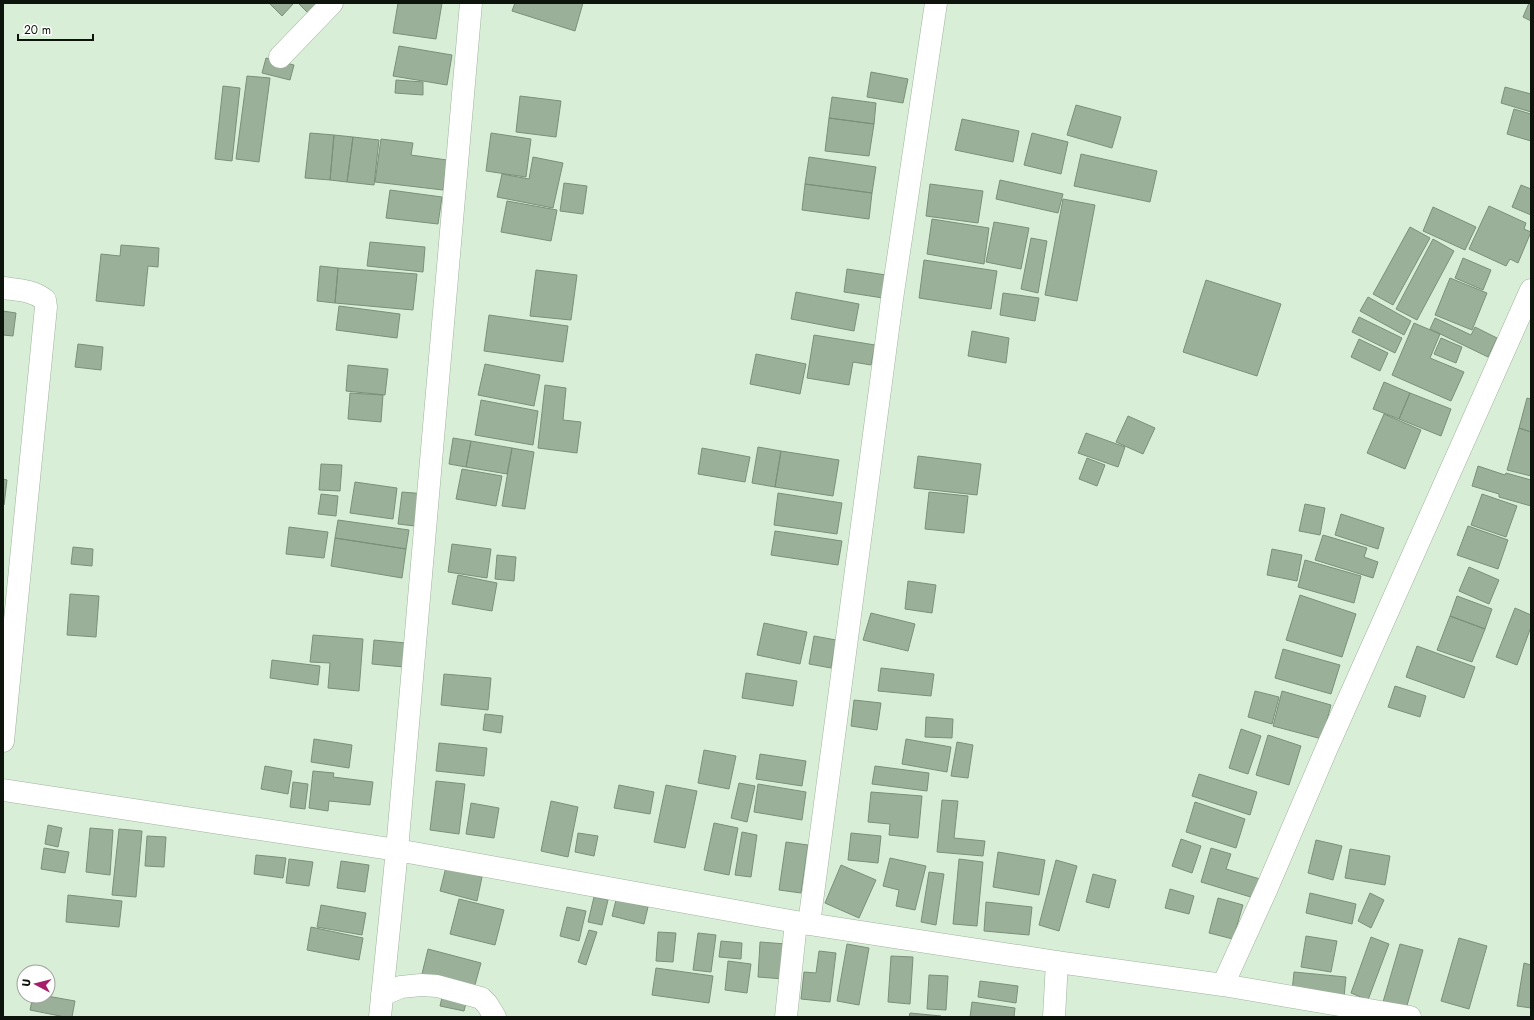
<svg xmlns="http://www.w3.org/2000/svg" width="1534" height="1020" font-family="Jost,sans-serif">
<rect width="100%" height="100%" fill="#d8eed6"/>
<!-- building -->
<path fill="#9bb099" stroke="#7b9079" d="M269 3H294L282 16Z
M298 3H317L308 13Z
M398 3H442L436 39 393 33Z
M515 3H583L575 31 512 11Z
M1529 3H1531V21L1523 17Z
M399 46 452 55 447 85 393 76Z
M266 58 294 65 290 80 262 73Z
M871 72 908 79 903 103 867 97Z
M247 76 270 78 259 162 236 159Z
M396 80 423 82V95L395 93Z
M223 86 240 88 232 161 215 159Z
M1505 87 1531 94V112L1501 103Z
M520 96 561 101 556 137 516 132Z
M832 97 876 103 874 124 829 118Z
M1076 105 1121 117 1112 148 1067 135Z
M1514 109 1531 114V141L1507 134Z
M829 118 874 124 869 156 825 151Z
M962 119 1019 131 1013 162 955 150Z
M310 133 334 135 330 180 305 178Z
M491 133 531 139 526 177 486 171Z
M1032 133 1068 142 1061 174 1024 165Z
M334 135 353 137 347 182 330 180Z
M353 137 379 140 374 185 347 182Z
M381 139 413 143 411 155 447 160 443 190 375 182Z
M1081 154 1157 171 1150 202 1074 186Z
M533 157 563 163 553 208 497 197 502 174 529 179Z
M809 157 876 167 872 193 805 184Z
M1000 180 1063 194 1058 213 996 199Z
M564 183 587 186 583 214 560 211Z
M805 184 872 193 869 219 802 210Z
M930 184 983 191 978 223 926 216Z
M1521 185 1531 189V215L1512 207Z
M390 190 442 197 438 224 386 218Z
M1063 199 1095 205 1077 301 1045 295Z
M507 201 557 210 551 241 501 232Z
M1489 206 1526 223 1524 229 1531 232 1518 263 1510 259 1506 266 1469 249Z
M1433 207 1476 227 1465 250 1423 231Z
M932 219 989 228 984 264 927 254Z
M994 222 1029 228 1021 269 986 262Z
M1410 227 1430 238 1393 305 1373 294Z
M1031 238 1047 241 1038 293 1021 289Z
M1433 239 1454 251 1417 320 1396 309Z
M370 242 425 247 423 272 367 266Z
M121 245 159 248 158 267 148 266 144 306 96 301 101 254 120 256Z
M1463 258 1491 270 1483 290 1455 278Z
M924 260 997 271 991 309 919 298Z
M320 266 338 268 335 303 317 301Z
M338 268 417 274 413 310 335 303Z
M847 269 886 275 883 298 844 292Z
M536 270 577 275 571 320 530 316Z
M1450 278 1487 293 1472 330 1435 315Z
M1206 280 1281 304 1257 376 1183 352Z
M796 292 859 304 854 331 791 319Z
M1003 293 1039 298 1035 321 1000 315Z
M1368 297 1411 321 1404 335 1360 311Z
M339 306 400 314 397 338 336 330Z
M3 311 16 313 13 336 3 335Z
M489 315 568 326 563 362 484 351Z
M1359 317 1402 338 1395 353 1352 332Z
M1435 318 1471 335 1475 327 1497 338 1488 357 1430 329Z
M1414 323 1440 334 1430 358 1464 372 1451 401 1392 375Z
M972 331 1009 338 1006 363 968 356Z
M814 335 875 345 871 365 853 362 849 385 807 378Z
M1441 338 1462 347 1456 363 1434 354Z
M1359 339 1388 353 1380 371 1351 357Z
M78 344 103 347 101 370 75 367Z
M756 354 806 364 800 394 750 384Z
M485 364 540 375 534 406 478 395Z
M348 365 388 369 385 395 346 391Z
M1384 382 1410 393 1399 419 1373 409Z
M545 385 566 388 563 420 581 422 577 453 538 448Z
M350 393 383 395 381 422 348 419Z
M1410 393 1451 409 1441 436 1399 419Z
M1527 398 1531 399V432L1519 428Z
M481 400 538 411 533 445 475 435Z
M1384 414 1421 430 1405 469 1367 453Z
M1128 416 1155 428 1143 454 1116 442Z
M1519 428 1531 432V476L1507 470Z
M1086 433 1125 447 1118 467 1078 453Z
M453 438 471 441 466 467 449 464Z
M471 441 512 448 507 474 466 467Z
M758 447 781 451 775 487 752 483Z
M512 448 534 452 525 509 502 506Z
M702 448 750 457 745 482 698 474Z
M781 451 839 460 833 496 775 487Z
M918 456 981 464 977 495 914 488Z
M1087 458 1105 465 1097 486 1079 479Z
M321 464 342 465 340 491 319 490Z
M1478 466 1505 475 1506 473 1531 480V506L1499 497V494L1472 486Z
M462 469 502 476 496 506 456 499Z
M3 479 7 480 4 505H3Z
M355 482 397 488 393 519 350 513Z
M402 492 426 494 423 527 398 524Z
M929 492 968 496 964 533 925 529Z
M778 493 842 503 837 534 774 525Z
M321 494 338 496 336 516 318 514Z
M1482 494 1517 506 1506 537 1471 525Z
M1305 504 1325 508 1320 535 1299 531Z
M1341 514 1384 528 1378 549 1335 535Z
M338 520 409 530 406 549 335 538Z
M1468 526 1508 540 1498 569 1457 555Z
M289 527 328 532 324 558 286 554Z
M775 531 842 541 838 565 771 555Z
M1323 535 1367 548 1364 557 1378 562 1373 578 1315 560Z
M335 538 406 549 402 578 331 566Z
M452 544 491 549 487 578 448 572Z
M73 547 93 549 92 566 71 564Z
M1272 549 1302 555 1297 581 1267 575Z
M497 555 516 557 514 581 495 579Z
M1305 560 1361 576 1354 603 1298 587Z
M1469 567 1499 580 1489 604 1459 591Z
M458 575 497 583 492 611 452 604Z
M908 581 936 585 932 613 905 609Z
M70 594 99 596 96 637 67 635Z
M1300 595 1356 614 1342 657 1286 640Z
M1457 596 1492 609 1485 629 1450 616Z
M1515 608 1531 615V627L1517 665 1496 657Z
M871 613 915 624 908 651 863 640Z
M1450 616 1485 629 1472 662 1437 650Z
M764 623 807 632 800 664 757 655Z
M313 635 363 639 359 691 328 688 330 663 310 662Z
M814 636 836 640 831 668 809 664Z
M374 640 406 643 404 667 372 664Z
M1417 646 1475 667 1464 698 1406 677Z
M1283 649 1340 665 1331 694 1275 678Z
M272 660 320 666 318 685 270 678Z
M881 668 934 674 931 696 878 691Z
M746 673 797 681 793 706 742 698Z
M444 674 491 678 488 710 441 705Z
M1395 686 1426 696 1420 717 1388 707Z
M1255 691 1279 697 1272 724 1248 717Z
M1282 691 1331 705 1322 739 1273 726Z
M854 700 881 703 877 730 851 726Z
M485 714 503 716 501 733 483 730Z
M926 717 953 719 952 738 925 737Z
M1241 729 1261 736 1248 774 1229 768Z
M1268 735 1301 746 1289 785 1256 775Z
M314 739 352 745 349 768 311 762Z
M906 739 951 747 947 772 902 764Z
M957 742 973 745 968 778 951 776Z
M439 743 487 748 484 776 436 771Z
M704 750 736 756 729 789 698 783Z
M760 754 806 761 802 786 756 779Z
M265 766 292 771 288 794 261 789Z
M875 766 929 773 927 791 872 784Z
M313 771 334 773 333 777 373 782 370 805 329 801 328 811 309 808Z
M1199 774 1257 792 1250 815 1192 796Z
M436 781 465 784 459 834 430 830Z
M293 782 308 784 305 809 290 807Z
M739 783 755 786 747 822 731 818Z
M758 784 806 792 802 820 754 812Z
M619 785 654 792 650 814 614 808Z
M666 785 697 791 685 848 654 842Z
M871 792 922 796 918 838 889 835 890 824 868 822Z
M942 800 958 801 954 838 985 841 983 856 937 852Z
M551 801 578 807 568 857 541 851Z
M1195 802 1245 819 1236 848 1186 832Z
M471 803 499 808 494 838 466 834Z
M714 823 738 828 729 875 704 870Z
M48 825 62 828 58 847 45 844Z
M90 828 113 830 110 875 86 872Z
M119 829 142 831 136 897 112 895Z
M742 832 757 835 751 877 735 875Z
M578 833 598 836 594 856 575 852Z
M851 833 881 836 878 863 848 860Z
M147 836 166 837 164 867 145 866Z
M1181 839 1201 846 1192 873 1172 866Z
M1316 840 1342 846 1333 880 1308 873Z
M786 842 808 845 801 893 779 890Z
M44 848 69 852 65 873 41 869Z
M1211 848 1231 854 1226 869 1260 879 1254 898 1201 882Z
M1350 849 1390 856 1385 885 1345 878Z
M998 852 1045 860 1039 895 993 887Z
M256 855 286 858 283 878 254 874Z
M890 858 926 866 915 910 896 906 899 890 883 886Z
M289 859 313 862 309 886 286 883Z
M959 859 983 862 977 926 953 924Z
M1056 860 1077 866 1059 931 1039 925Z
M341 861 369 865 365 892 337 888Z
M841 865 876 880 859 918 825 903Z
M446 867 482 877 477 901 440 891Z
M929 872 944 874 936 925 921 922Z
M1093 874 1116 880 1109 908 1086 902Z
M1170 889 1194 896 1189 914 1165 908Z
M1310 893 1356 904 1352 924 1306 913Z
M1370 893 1384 900 1371 928 1358 921Z
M68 895 122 901 119 927 66 922Z
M594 897 608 900 602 925 588 922Z
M1218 898 1243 905 1233 939 1209 933Z
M459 899 504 910 495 945 450 934Z
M616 900 648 907 644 924 612 916Z
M986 902 1032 907 1029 935 984 931Z
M321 905 366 913 362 935 317 927Z
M567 907 586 911 579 941 560 936Z
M311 927 363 938 359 960 307 950Z
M589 930 597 932 586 965 578 962Z
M658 932 676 933 673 962 656 961Z
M698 933 716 935 711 972 693 970Z
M1306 936 1337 941 1331 972 1301 967Z
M1371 937 1389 944 1368 1000 1351 993Z
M1459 938 1487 946 1469 1009 1441 1001Z
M721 941 742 943 741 959 719 957Z
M760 942 786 944 784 979 758 977Z
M847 944 869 948 859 1005 837 1001Z
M1400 944 1423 950 1406 1009 1383 1002Z
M428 949 481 963 473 992 421 978Z
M819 951 836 953 830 1002 801 999 804 972 816 973Z
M891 956 913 957 910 1004 888 1002Z
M728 961 751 964 747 993 725 990Z
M1524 963 1531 965V1008L1517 1006Z
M656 968 713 976 709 1003 652 995Z
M1294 972 1346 977 1344 997 1292 991Z
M929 975 948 976 946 1010 927 1009Z
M980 981 1018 986 1016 1003 978 997Z
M444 989 468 995 464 1011 440 1006Z
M33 996H47L75 1001 72 1017H65L30 1010Z
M972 1002 1015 1008 1014 1017H970Z
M910 1013 941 1016V1017H909Z"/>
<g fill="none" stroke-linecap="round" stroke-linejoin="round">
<defs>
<path id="street" d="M280 57 332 3
M3 288C18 290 33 290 45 300L46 307 3 741
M3 790 397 850 796 922 1057 962 1223 985 1410 1017
M809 924 892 299 936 3
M1223 985 1267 888 1326 750 1531 290
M382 995 401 987 421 985 437 986 481 998 487 1004 495 1017
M380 1017 397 850 471 3
M786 1017 796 922
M1054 1017 1057 962"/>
</defs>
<!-- street casing -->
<use href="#street" stroke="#9fb49d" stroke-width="23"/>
<!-- street -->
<use href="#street" stroke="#fff" stroke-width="22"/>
</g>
<!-- border -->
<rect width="1534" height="1020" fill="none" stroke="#0c140b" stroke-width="8"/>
<!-- north arrow -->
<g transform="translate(36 984) rotate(277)"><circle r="19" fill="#ffffff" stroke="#9ea19d"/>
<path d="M0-3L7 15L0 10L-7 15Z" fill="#a41e69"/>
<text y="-6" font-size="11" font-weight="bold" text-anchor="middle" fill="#0c140b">U</text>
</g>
<!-- scale -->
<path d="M18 34v6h75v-6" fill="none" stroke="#0c140b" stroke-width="2"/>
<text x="24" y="34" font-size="12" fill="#0c140b" stroke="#ffffff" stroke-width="3" paint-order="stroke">20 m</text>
</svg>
